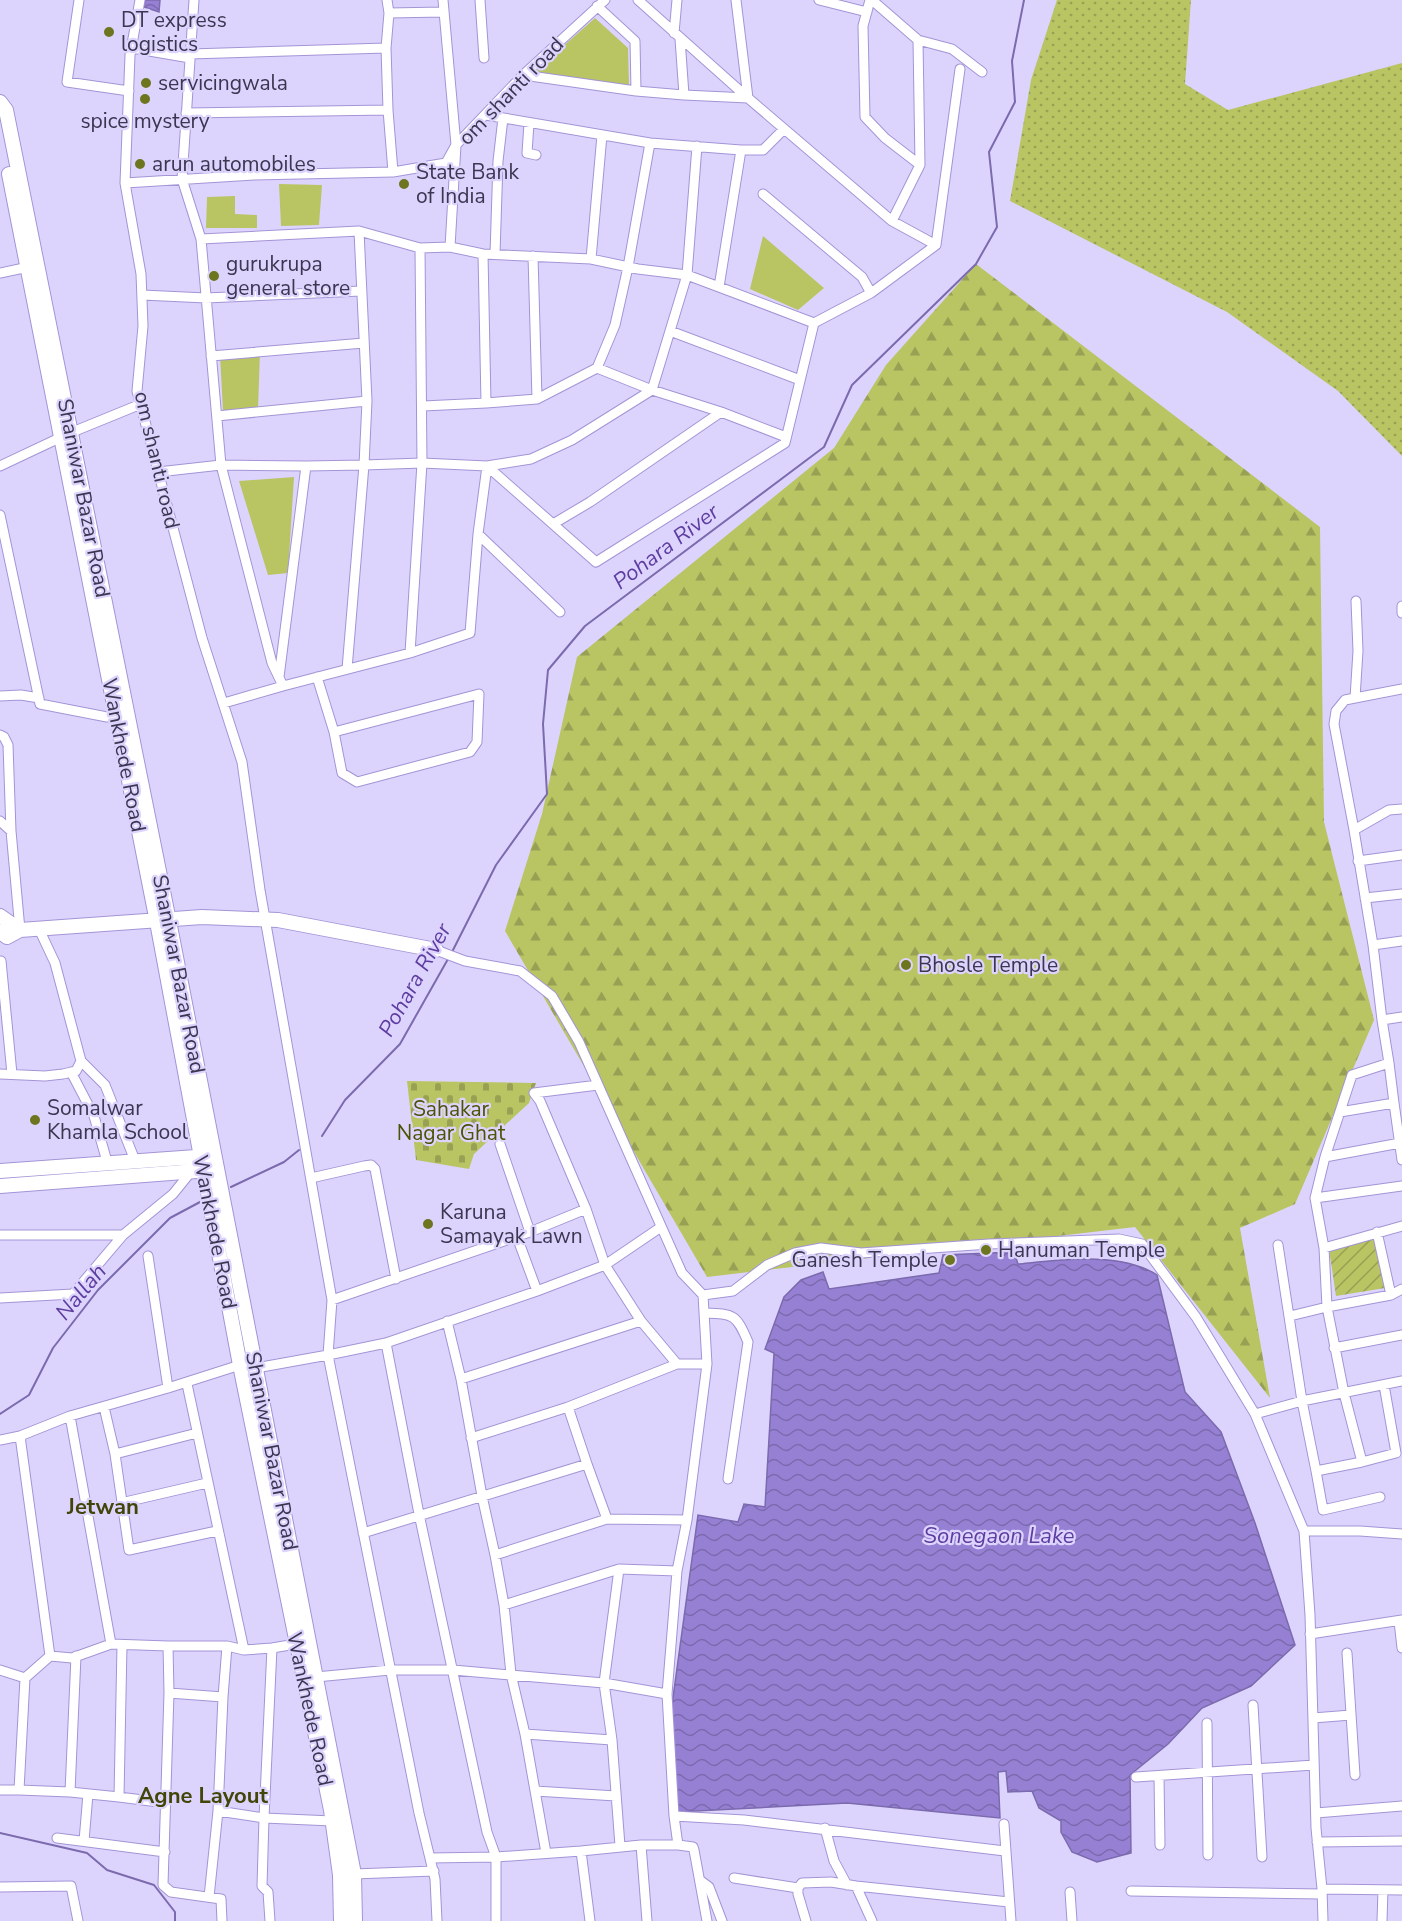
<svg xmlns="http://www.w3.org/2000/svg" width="1402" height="1921" font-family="'Nunito Sans',sans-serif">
<defs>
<pattern id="grass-dots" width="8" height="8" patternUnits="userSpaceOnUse" patternTransform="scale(1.5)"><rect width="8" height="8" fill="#b9c463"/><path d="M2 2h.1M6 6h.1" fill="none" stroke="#98a054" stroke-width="1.8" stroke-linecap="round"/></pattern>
<pattern id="forest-firs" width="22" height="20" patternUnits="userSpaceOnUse" patternTransform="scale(1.5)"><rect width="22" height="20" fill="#b9c463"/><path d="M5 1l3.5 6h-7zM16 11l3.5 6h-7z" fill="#98a054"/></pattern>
<pattern id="cemetery-stones" width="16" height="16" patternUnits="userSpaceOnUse" patternTransform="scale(1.5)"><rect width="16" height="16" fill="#b9c463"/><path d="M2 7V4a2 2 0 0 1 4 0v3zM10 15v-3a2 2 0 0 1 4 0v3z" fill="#98a054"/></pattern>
<pattern id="garden-furrows" width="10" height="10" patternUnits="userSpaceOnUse" patternTransform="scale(1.5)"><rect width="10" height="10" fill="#b9c463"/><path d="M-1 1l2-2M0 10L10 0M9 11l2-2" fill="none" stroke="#98a054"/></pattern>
<pattern id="water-waves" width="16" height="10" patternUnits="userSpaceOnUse" patternTransform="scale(1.5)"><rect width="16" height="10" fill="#9680d4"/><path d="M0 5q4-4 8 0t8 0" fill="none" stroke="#7c6aae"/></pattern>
</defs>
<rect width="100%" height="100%" fill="#ddd4fe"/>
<!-- grass -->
<path fill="url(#grass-dots)" d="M1057 0H1191L1185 84 1228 110 1402 63V456L1338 391 1227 312 1010 201 1031 80Z"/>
<!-- forest -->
<path fill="url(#forest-firs)" d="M976 264 1320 527 1324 822 1374 1020 1295 1204 1240 1228 1270 1398 1135 1227 707 1277 505 931 542 814 577 657 834 448 886 365Z"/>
<!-- cemetery -->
<path fill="url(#cemetery-stones)" d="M407 1081 536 1083 529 1103 474 1154 469 1169 416 1160Z"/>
<!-- park -->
<path fill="#b9c463" d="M595 18 628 48 629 85 533 73Z
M279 184 322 185 319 225 281 226Z
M235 196V214L257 215V228H206L207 197Z
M763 236 824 288 798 310 750 289Z
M260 352 258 409 223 411 220 355Z
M294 477 288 573 268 575 239 481Z"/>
<!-- garden -->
<path fill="url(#garden-furrows)" d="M1374 1238 1385 1288 1336 1296 1329 1249Z"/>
<!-- water -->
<path fill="url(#water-waves)" stroke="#7b6aad" stroke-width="1.5" d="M145 0H160L159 12 144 7Z
M1014 1252 1018 1264C1059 1260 1121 1251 1157 1275L1185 1392 1221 1432 1255 1523 1295 1645 1251 1686 1202 1708 1168 1744 1130 1775 1131 1853 1097 1862 1072 1852 1061 1832V1821L1039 1808 1032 1791 1008 1792 1006 1771 998 1772 1000 1818 847 1803 677 1812 672 1705 698 1515 738 1522 744 1504 765 1507 774 1353 765 1349 784 1297 801 1280 823 1272 829 1289 939 1273 943 1255Z"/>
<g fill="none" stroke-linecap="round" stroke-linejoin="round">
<!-- stream -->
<path stroke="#7b6aad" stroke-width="2" d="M451 954 496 865 547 794 543 724 548 670 585 626 824 447 852 385 976 264 997 227 989 152 1015 102 1012 61 1024 0
M322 1136 345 1100 400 1044 448 959
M231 1187 284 1162 299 1150
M0 1414 29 1395 53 1348 98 1290 170 1218 200 1202
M0 1833 87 1853 107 1870 154 1885 175 1912V1921"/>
<defs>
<path id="street" d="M79 0 67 82 129 91
M194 0 182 179 201 239
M443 0 456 145 450 247
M480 0 484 58
M819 0 867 12
M870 0 863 26 865 117 885 138 920 165
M872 0 918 40 920 165 892 221
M389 13 443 12
M674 33 677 0
M680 39 684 95
M918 40 952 49 982 72
M132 48 190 58
M386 48 389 13 387 0
M523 75 636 91 635 41 597 6
M636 91 684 95 748 98 736 0
M388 110 393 172
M186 113 388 110 386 48 190 54
M529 123 527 153 536 155
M741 150H763L784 129
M125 183 130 55 140 0
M763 194 862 277 871 293
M359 231 420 248
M936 245 960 69
M495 254 498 161 503 118
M533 256 537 399
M591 259 602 135
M0 273 33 266
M719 287 814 323
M142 295 206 298 361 291
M670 331 800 380
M211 356 364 343
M597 368 615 325 628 267 650 143
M486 403 537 399 597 368 652 390 721 412 590 502 553 524
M423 406 486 403 483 254
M721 412 786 437
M217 416 367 401
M0 466 70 433 141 404
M306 466 221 465 201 239 359 231 367 401 364 465 422 463 487 466 531 459 572 440 652 390 687 275 697 146
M158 472 221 465 272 663 283 686 224 703
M0 515 40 704 107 717 116 716
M478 534 487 466 596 562 785 443 814 323 871 293 936 245 892 221 748 98 638 0
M1356 601 1358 651 1355 698 1402 689
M1402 606V613
M410 653 422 463 420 248 450 247 483 254 591 259 638 269 687 275 719 287 741 150 650 143 486 115
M279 677 306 466 364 465 347 669
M317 677 334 732 479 694 477 742 470 752 357 782 342 773 334 732
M283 686 410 653 470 633 478 534 560 612
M0 696 21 695 39 698
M0 735 4 737 8 745 11 831
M1402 809 1389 810 1354 830 1373 945 1382 1020 1402 1017
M0 821 11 831 20 930
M1354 830 1334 724 1336 711 1345 700 1355 698
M1358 861 1402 855
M1365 898 1402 894
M1373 945 1402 941
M436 950 465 961 520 971 552 996 579 1042 682 1273 703 1295 733 1291 767 1265 795 1253 821 1248 861 1253 989 1244 1119 1239 1142 1244 1196 1317 1255 1414 1302 1401 1402 1381
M1 961 12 1074
M1382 1020 1389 1063
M81 1061 105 1085 136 1163
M71 1072 94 1116 108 1165
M0 1074 45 1076 63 1074 76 1071 81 1061 55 963 39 929
M1394 1103 1402 1160
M1340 1112 1394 1103 1389 1063 1352 1075 1325 1157 1315 1198 1324 1248 1327 1307 1391 1295 1377 1232
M500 1144 530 1232
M1325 1157 1400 1143
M311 1178 364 1166 371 1165 375 1169 396 1279
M1315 1198 1402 1186
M661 1227 605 1265 641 1321 677 1364H707L703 1295
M0 1235H123L173 1194 190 1173
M517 1237 537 1291
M1278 1245 1302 1401 1316 1471 1362 1462 1344 1393 1327 1307 1290 1316
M1324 1248 1402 1226
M148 1256 168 1388 240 1365
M1391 1295 1402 1289
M0 1298 73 1294 123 1235
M332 1300 530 1232 586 1209
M704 1313C734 1314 736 1314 748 1342L728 1479
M447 1321 461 1379 482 1496 495 1555 504 1605 511 1674 525 1734 546 1853
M386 1343 419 1514 487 1832 496 1857 581 1851
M1334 1348 1402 1335
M707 1364 687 1520 677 1571 667 1694 674 1816 678 1845 693 1847 694 1850 707 1921
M256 1368 328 1355 332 1300 260 890 242 762 202 638 137 391 143 326 141 274 125 183 254 175 393 172 446 163 456 145 523 75 605 0
M461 1379 641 1321
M187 1384 244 1650 272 1648 302 1643
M104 1407 115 1454 129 1550 217 1531
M1255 1414 1304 1531 1310 1615 1316 1828 1322 1889 1323 1921
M70 1416 111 1644
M20 1436 50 1656
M471 1438 568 1407
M0 1440 20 1436 70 1416 168 1388
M115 1454 197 1433
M1362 1462 1396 1453 1384 1385
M587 1464 607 1519
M1316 1471 1323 1510 1380 1497
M121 1503 207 1483
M1304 1531H1360L1402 1534
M363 1533 587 1464 568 1407 677 1364
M495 1555 607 1519 687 1520
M504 1605 619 1569
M1399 1621 1402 1648
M1310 1634 1402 1620
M168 1646 169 1693
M272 1648 264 1818 332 1821
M1347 1653 1355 1775
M0 1670 25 1678
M316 1677 390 1670H453L604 1683 667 1694
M223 1697 227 1646 244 1650
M1253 1705 1262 1857
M1313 1718 1351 1715
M1207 1723 1208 1855
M525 1734 612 1740 620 1846
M612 1740 604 1683 619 1569 677 1571
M1159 1776 1160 1845
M1136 1777 1314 1765
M0 1790H19L25 1678 50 1656 72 1658 111 1644 168 1646H227
M19 1790 70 1792 76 1656
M535 1791 616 1796
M70 1792 119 1797 122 1645
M119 1797 166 1803
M218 1811 264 1818 262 1886 268 1892 270 1921
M1316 1813 1402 1806
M674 1816 744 1820 1005 1851
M1004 1824 1011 1921
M825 1828 834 1861 847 1885
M57 1838 165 1852
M84 1841 88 1794
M1317 1842 1402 1841
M641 1845H678
M430 1858 496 1857V1921
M354 1874 434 1871
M734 1878 798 1888
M701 1881 709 1887 722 1921
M856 1886 1009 1902
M0 1887 71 1886 78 1921
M1322 1889 1402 1890
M1131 1891 1322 1894
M1070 1892 1072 1921
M209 1897 218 1811 223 1697 169 1693 163 1885 171 1892 221 1899 222 1921
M437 1921 435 1879 419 1813 328 1355 386 1343 537 1291 605 1265 586 1209 540 1101 534 1093 598 1085
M590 1921 581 1851 641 1845 647 1921
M806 1921 798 1894V1888L802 1883 831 1882 856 1886 872 1921
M1382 1921 1383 1890"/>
<path id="secondary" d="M0 102 6 110 169 921 354 1874 355 1921
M9 174 157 922 240 1365 331 1810 340 1875 341 1921
M0 916 20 930
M0 932 7 937 20 930 202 917 278 920 436 950
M0 1171 210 1156
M0 1186 210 1170"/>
</defs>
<!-- street casing -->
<use href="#street" stroke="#a494d6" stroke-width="11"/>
<!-- secondary casing -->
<use href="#secondary" stroke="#a494d6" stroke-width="16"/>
<!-- street -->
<use href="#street" stroke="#fff" stroke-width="9"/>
<!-- secondary -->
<use href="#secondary" stroke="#fff" stroke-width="14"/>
</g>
<!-- markers -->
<g fill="#6d751f" stroke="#ddd4fe" stroke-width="2">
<circle cx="109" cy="32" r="6"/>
<circle cx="146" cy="83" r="6"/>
<circle cx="145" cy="99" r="6"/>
<circle cx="140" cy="164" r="6"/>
<circle cx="404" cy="184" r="6"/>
<circle cx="214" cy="276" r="6"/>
<circle cx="906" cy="965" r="6"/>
<circle cx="35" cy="1120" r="6"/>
<circle cx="428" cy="1224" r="6"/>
<circle cx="986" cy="1250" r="6"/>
<circle cx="950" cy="1260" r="6"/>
</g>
<g text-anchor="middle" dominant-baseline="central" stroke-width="4.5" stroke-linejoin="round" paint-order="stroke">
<!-- poi labels -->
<g font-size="21" fill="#3c3651" stroke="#ddd4fe" text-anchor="start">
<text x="121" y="20">DT express<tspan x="121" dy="24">logistics</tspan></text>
<text x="158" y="83">servicingwala</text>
<text x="145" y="121" text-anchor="middle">spice mystery</text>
<text x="152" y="164">arun automobiles</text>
<text x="416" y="172">State Bank<tspan x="416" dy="24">of India</tspan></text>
<text x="226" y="264">gurukrupa<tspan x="226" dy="24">general store</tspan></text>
<text x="918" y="965">Bhosle Temple</text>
<text x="47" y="1108">Somalwar<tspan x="47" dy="24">Khamla School</tspan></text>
<text x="440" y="1212">Karuna<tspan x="440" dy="24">Samayak Lawn</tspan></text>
<text x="998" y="1250">Hanuman Temple</text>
<text x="938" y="1260" text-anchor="end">Ganesh Temple</text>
</g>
<!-- street labels -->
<g font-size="21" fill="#3c3651" stroke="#ddd4fe">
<text transform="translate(511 91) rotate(-46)">om shanti road</text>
<text transform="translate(157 460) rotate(77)">om shanti road</text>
<text transform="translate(84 498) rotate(79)">Shaniwar Bazar Road</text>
<text transform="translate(124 755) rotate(79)">Wankhede Road</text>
<text transform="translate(179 974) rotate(79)">Shaniwar Bazar Road</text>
<text transform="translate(215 1232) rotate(79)">Wankhede Road</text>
<text transform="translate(272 1451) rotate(79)">Shaniwar Bazar Road</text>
<text transform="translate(310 1709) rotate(78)">Wankhede Road</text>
</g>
<!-- park labels -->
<g font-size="21" fill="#4c5305" stroke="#ddd4fe">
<text x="451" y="1109">Sahakar<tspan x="451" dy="24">Nagar Ghat</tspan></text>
</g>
<!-- water labels -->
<g font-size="22" font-style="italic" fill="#5e3da0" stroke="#ddd4fe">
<text transform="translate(666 547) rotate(-37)">Pohara River</text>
<text transform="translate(415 980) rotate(-61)">Pohara River</text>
<text transform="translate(81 1292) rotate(-50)">Nallah</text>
<text x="999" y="1536">Sonegaon Lake</text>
</g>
<!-- neighbourhood labels -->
<g font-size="22" font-weight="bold" fill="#414608" stroke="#ddd4fe">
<text x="103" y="1507">Jetwan</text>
<text x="203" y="1796">Agne Layout</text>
</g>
</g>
</svg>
